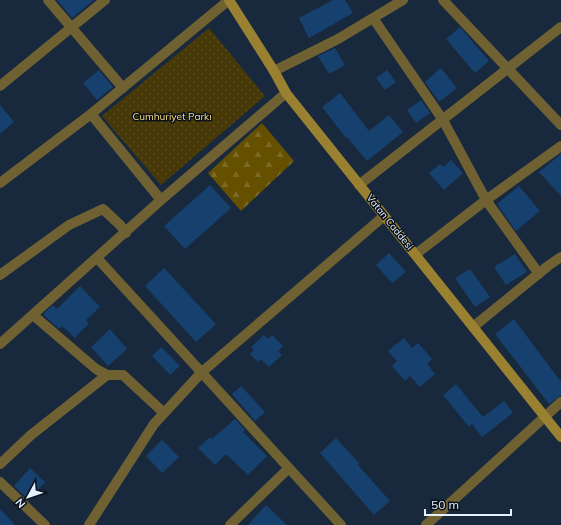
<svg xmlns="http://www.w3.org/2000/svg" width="561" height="525" font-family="Mulish,sans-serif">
<defs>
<pattern id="green-dots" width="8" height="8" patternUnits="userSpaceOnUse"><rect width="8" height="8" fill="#463807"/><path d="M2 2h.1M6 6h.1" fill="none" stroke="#584c20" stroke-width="1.8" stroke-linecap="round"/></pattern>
<pattern id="forest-firs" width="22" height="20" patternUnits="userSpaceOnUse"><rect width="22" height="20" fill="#655000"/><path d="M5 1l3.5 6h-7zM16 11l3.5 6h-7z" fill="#7b6a26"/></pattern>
</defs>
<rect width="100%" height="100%" fill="#18293d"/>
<!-- green -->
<path fill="url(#green-dots)" d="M209 28 265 96 161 185 102 116Z"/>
<!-- forest -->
<path fill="url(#forest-firs)" d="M262 123 294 161 241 211 208 173Z"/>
<!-- building -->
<path fill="#16406d" d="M57 0H94L72 18Z
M333 0H345L353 13 309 38 299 18Z
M460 27 489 61 475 73 446 39Z
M335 48 345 65 329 74 318 56Z
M441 68 457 88 439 102 425 82Z
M99 70 113 87 97 100 83 83Z
M387 70 396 82 385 90 376 78Z
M340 93 369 131 389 115 403 132 367 161 347 137 346 138 322 107Z
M421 100 430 113 416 123 407 110Z
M0 105 14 122 0 134Z
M561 154V196L539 172Z
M451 160 463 173 444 190 429 173 440 164 443 167Z
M210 185 231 208 185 249 164 226Z
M519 186 540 211 516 231 497 204Z
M389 253 406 272 392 283 376 265Z
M515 254 527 272 506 285 494 267Z
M164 268 216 324 196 342 145 286Z
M470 269 490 297 475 307 455 278Z
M80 286 100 307 86 320 89 323 75 338 62 326 59 329 43 314 53 305 57 309Z
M514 319 561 382V395L549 404 495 334Z
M110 329 127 349 108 366 91 347Z
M264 335 268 339 272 335 283 346 278 351 282 355 269 367 261 359 258 362 250 354 254 350 251 347Z
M404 338 412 348 418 343 432 359 427 364 435 374 420 387 410 376 405 381 392 366 397 361 388 351Z
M161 347 180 366 170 375 152 356Z
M456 384 483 417 504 401 513 413 482 437 472 424 469 427 443 395Z
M241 386 265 412 255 421 232 394Z
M235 419 245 430 243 432 267 456 248 475 226 454 215 465 198 448 210 437 212 439Z
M336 438 359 463 358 465 390 501 374 515 320 453Z
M162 440 179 457 162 473 146 456Z
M30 468 45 482 29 500 14 486Z
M266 505 287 525H248Z
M0 509 15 525H0Z"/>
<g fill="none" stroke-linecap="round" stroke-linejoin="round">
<!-- street -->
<path stroke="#706133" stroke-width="10" d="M48 0 123 88
M443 0 561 125
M373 18 443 120 486 200 539 274
M274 71 338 39 403 0
M0 86 105 0
M91 114 161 200
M0 183 91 114 229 0
M359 185 561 27
M416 254 486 200 561 146
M97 258 341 525
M0 275 69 225 103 209 120 225 126 233
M33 315 96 369 107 375H123L164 413
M473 327 548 266 561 257
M0 344 161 200 286 93
M0 464 31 435 107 375
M0 482 45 525
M89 525 154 424 202 372 384 216
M230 525 289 468
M426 525 561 402"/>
<!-- secondary -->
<path stroke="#9a8131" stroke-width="10" d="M229 0 274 71 286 93 561 437"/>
</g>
<g text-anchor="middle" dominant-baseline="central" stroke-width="3" stroke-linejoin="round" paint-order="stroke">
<!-- park labels -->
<g font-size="10" fill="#fedf7f" stroke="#0a111a">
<text x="172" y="116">Cumhuriyet Parkı</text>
</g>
<!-- street labels -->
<g font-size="10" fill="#e6f1ff" stroke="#0a111a">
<text transform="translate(390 222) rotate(51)">Vatan Caddesi</text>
</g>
</g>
<!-- north arrow -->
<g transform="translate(28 497) rotate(230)" stroke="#0a111a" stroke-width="3" paint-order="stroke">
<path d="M0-3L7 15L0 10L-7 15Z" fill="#e6f1ff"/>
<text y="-6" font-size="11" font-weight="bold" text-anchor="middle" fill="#e6f1ff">N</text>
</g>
<!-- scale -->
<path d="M425 509v6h86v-6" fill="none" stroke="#e6f1ff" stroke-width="2"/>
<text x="431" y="509" font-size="12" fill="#e6f1ff" stroke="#0a111a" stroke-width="3" paint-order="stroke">50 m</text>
</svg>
